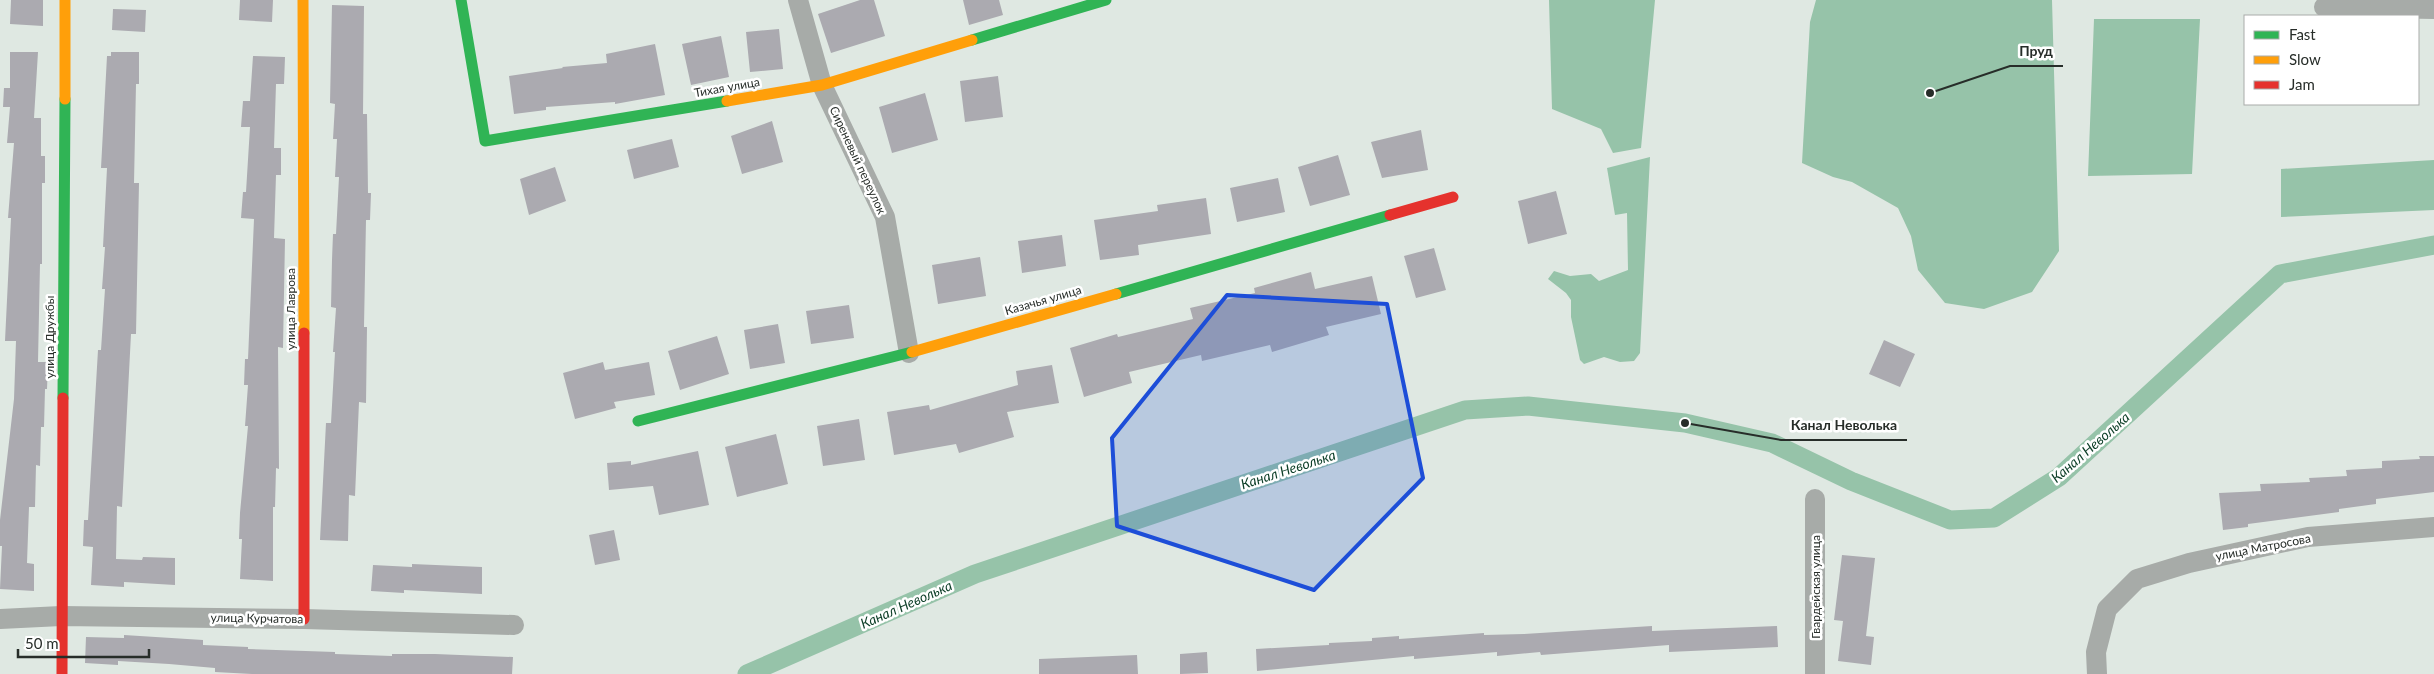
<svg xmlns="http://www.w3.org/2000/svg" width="2434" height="674" font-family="Lato,sans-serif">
<rect width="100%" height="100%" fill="#dfe8e2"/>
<!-- water -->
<path fill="#96c3a9" d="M1549 0H1655L1641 148 1613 153 1601 129 1552 109Z
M1816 0H2052L2059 251 2032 292 1984 309 1945 303 1918 270 1911 236 1898 208 1852 182 1833 177 1802 163 1810 22Z
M2094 19H2200L2192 174 2088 176Z
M1650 157 1640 353 1634 361 1620 362 1604 357 1584 364 1580 360 1571 317V300L1566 293 1548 279 1554 271 1570 276 1591 274 1599 281 1628 270 1627 213 1615 215 1607 168Z
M2434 160V210L2281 217V169Z"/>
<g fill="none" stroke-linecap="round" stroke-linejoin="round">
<!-- canal -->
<path stroke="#96c3a9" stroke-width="19" d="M747 674 975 574 1465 410 1528 406 1685 423 1772 443 1851 481 1950 520 1994 518 2059 477 2280 274 2434 245"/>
</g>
<!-- building -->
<path fill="#abaab0" d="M11 0H43V26L10 24Z
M240 0H273L272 22 239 20Z
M860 0H874L885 36 831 53 818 14Z
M963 0H999L1003 15 969 25Z
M332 5 364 6 363 114H367L368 193H371L370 220H366L364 327H367L366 403 359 402 355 496 349 495 348 541 320 540 326 423H331L335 352H333L336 308 331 307 332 260 333 234H336L339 177H335L337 139H333L335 104 330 103Z
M113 9 146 10 145 32 112 30Z
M779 29 783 69 750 72 746 32Z
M721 36 729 77 691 85 682 44Z
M655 44 665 95 615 104V102L546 107V110L514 114 509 76 563 68 562 67 607 63 606 54Z
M10 52H38L34 118H41V156H45V183H42V264H40L38 362H48L47 389H45L44 427H41L40 466 36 465 35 507H29L27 563 34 564V591L0 589 2 546H0V520L14 399 16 341H5L11 218H8L14 143H7L10 107H3L4 88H10Z
M111 52H139V84H136L134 183H139L136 334H131L122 507 117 506 116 559 142 560 143 557 175 558V585L124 582V587L91 585 93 547 83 546 84 520H88L98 350H101L105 289H102L105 247H103L107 168H101L107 56H111Z
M253 56 285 57 284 84H276L274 148H281V175H276L274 238 285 239 283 348 278 347 279 469 276 468 275 507H273V581L240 579 242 539H239L240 513 248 426H245L248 385H244L245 359H248L254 219 241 218 243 192H246L250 127H241L243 101H250Z
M998 76 1003 117 965 122 960 81Z
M925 93 938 140 892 153 879 107Z
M772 121 783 162 742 174 731 136Z
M1421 130 1428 170 1382 178 1371 142Z
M672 139 679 167 634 179 627 150Z
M1338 155 1350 195 1310 206 1298 167Z
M555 167 566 201 529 215 520 179Z
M1278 178 1285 212 1237 222 1230 188Z
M1556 191 1567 234 1528 244 1518 201Z
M1206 198 1211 234 1138 245 1139 255 1100 260 1094 220 1158 211 1157 205Z
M1062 235 1066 266 1022 273 1018 241Z
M1434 248 1446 290 1416 298 1404 256Z
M980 257 986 296 938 304 932 265Z
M1311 272 1315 289 1372 276 1381 314 1326 327 1329 335 1272 352 1270 345 1202 361 1201 355 1129 372 1132 383 1084 397 1070 348 1117 334 1118 337 1193 319 1190 308 1255 293 1254 288Z
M849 305 854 338 811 344 806 311Z
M778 324 785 363 750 369 744 330Z
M717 336 729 374 680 390 668 351Z
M1884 340 1915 354 1900 387 1869 374Z
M603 362 605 370 649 362 655 395 614 402 616 408 575 419 563 373Z
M1052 365 1059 403 1007 412 1014 437 959 453 956 444 894 455 887 412 929 405 930 410 1018 385 1016 371Z
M859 419 865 460 823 466 817 426Z
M776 434 788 484 737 497 725 447Z
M698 451 709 505 659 515 653 486 609 490 607 463 631 461V465Z
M2419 456H2434V492L2376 499V504L2339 509V512L2248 524V527L2223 530 2219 493 2261 491 2260 484 2310 482 2309 478 2347 476 2346 470 2382 468V461L2420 459Z
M614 530 620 560 595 565 589 535Z
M1842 555 1875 558 1866 636 1874 637 1871 665 1838 661 1843 621 1834 620Z
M412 564 482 567V594L404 590V593L371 591 373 565 412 567Z
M1652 626V631L1777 626 1778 647 1669 652V645L1541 655 1540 652 1497 656V652L1414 659V656L1257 671 1256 649 1329 645V643L1372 641V638L1399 636V639L1484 633V635L1524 634Z
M124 635 203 640V645L248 647V649L335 652V654L392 656V654H435L513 657 512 674H252L215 672V668L169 664 118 661V665L85 663 86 637 124 638Z
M1207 652 1208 673 1180 674V654Z
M1137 655 1138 674H1039V659Z"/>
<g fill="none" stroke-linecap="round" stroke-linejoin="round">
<!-- street -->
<path stroke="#a7aba8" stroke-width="20" d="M798 0 822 85 885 217 909 353
M2324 7 2434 9
M0 619 61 616 304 619 514 625
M1815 674V499
M2097 674 2096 652 2107 609 2137 579 2189 563 2308 537 2434 527"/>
<!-- fast -->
<path stroke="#30b455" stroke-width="11" d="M461 0 485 141 727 101
M972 40 1106 0
M1116 294 1390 215
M63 398 65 99
M638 421 912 352"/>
<!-- slow -->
<path stroke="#ff9f0a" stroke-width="11" d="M303 0 304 333
M65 99V0
M727 101 822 85 972 40
M912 352 1116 294"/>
<!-- jam -->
<path stroke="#e5322d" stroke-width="11" d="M1390 215 1453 197
M304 333V619
M62 674 63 398"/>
</g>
<!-- marked area -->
<path fill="#1d4ed8" fill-opacity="0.2" stroke="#1d4ed8" stroke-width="4" stroke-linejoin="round" d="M1227 295 1387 304 1423 478 1314 590 1117 526 1112 438Z"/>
<g text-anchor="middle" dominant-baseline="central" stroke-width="5" stroke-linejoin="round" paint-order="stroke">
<!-- street labels -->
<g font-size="12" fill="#272d29" stroke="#fff">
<text transform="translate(727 87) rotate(-10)">Тихая улица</text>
<text transform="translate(858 160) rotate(65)">Сиреневый переулок</text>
<text transform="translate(1043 300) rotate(-16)">Казачья улица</text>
<text transform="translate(290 309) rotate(-90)">улица Лаврова</text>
<text transform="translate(49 337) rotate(-90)">улица Дружбы</text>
<text transform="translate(2263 547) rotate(-11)">улица Матросова</text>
<text transform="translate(1815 587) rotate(-90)">Гвардейская улица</text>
<text transform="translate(257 618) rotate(1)">улица Курчатова</text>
</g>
<!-- water labels -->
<g font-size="14" font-style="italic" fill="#0c3e27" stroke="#fff">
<text transform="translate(2090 447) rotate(-41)">Канал Неволька</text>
<text transform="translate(1288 469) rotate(-18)">Канал Неволька</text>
<text transform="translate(906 604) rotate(-24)">Канал Неволька</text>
</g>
</g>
<!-- callouts -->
<path fill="none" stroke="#272d29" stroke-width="2" d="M1930 93L2010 66H2063M1685 423L1781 440H1907"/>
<g fill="#272d29" stroke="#fff" stroke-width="2">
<circle cx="1930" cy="93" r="5"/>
<circle cx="1685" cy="423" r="5"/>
</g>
<g font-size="14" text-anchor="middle" font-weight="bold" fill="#272d29" stroke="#fff" stroke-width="5" stroke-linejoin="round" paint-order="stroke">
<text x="2036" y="56">Пруд</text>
<text x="1844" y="430">Канал Неволька</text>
</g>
<!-- legend -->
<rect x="2244" y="15" width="175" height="90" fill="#ffffff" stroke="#a9aba9"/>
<rect x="2254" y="31" width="25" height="8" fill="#30b455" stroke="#a9aba9"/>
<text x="2289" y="40" font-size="15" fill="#272d29">Fast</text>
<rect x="2254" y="56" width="25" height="8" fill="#ff9f0a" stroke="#a9aba9"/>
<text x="2289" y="65" font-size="15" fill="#272d29">Slow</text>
<rect x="2254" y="81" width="25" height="8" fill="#e5322d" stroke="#a9aba9"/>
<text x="2289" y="90" font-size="15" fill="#272d29">Jam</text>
<!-- scale -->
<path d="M18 649v8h131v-8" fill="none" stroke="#272d29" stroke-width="2.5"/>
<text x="25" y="649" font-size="15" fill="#272d29" stroke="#ffffff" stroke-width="4" paint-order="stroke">50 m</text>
</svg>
